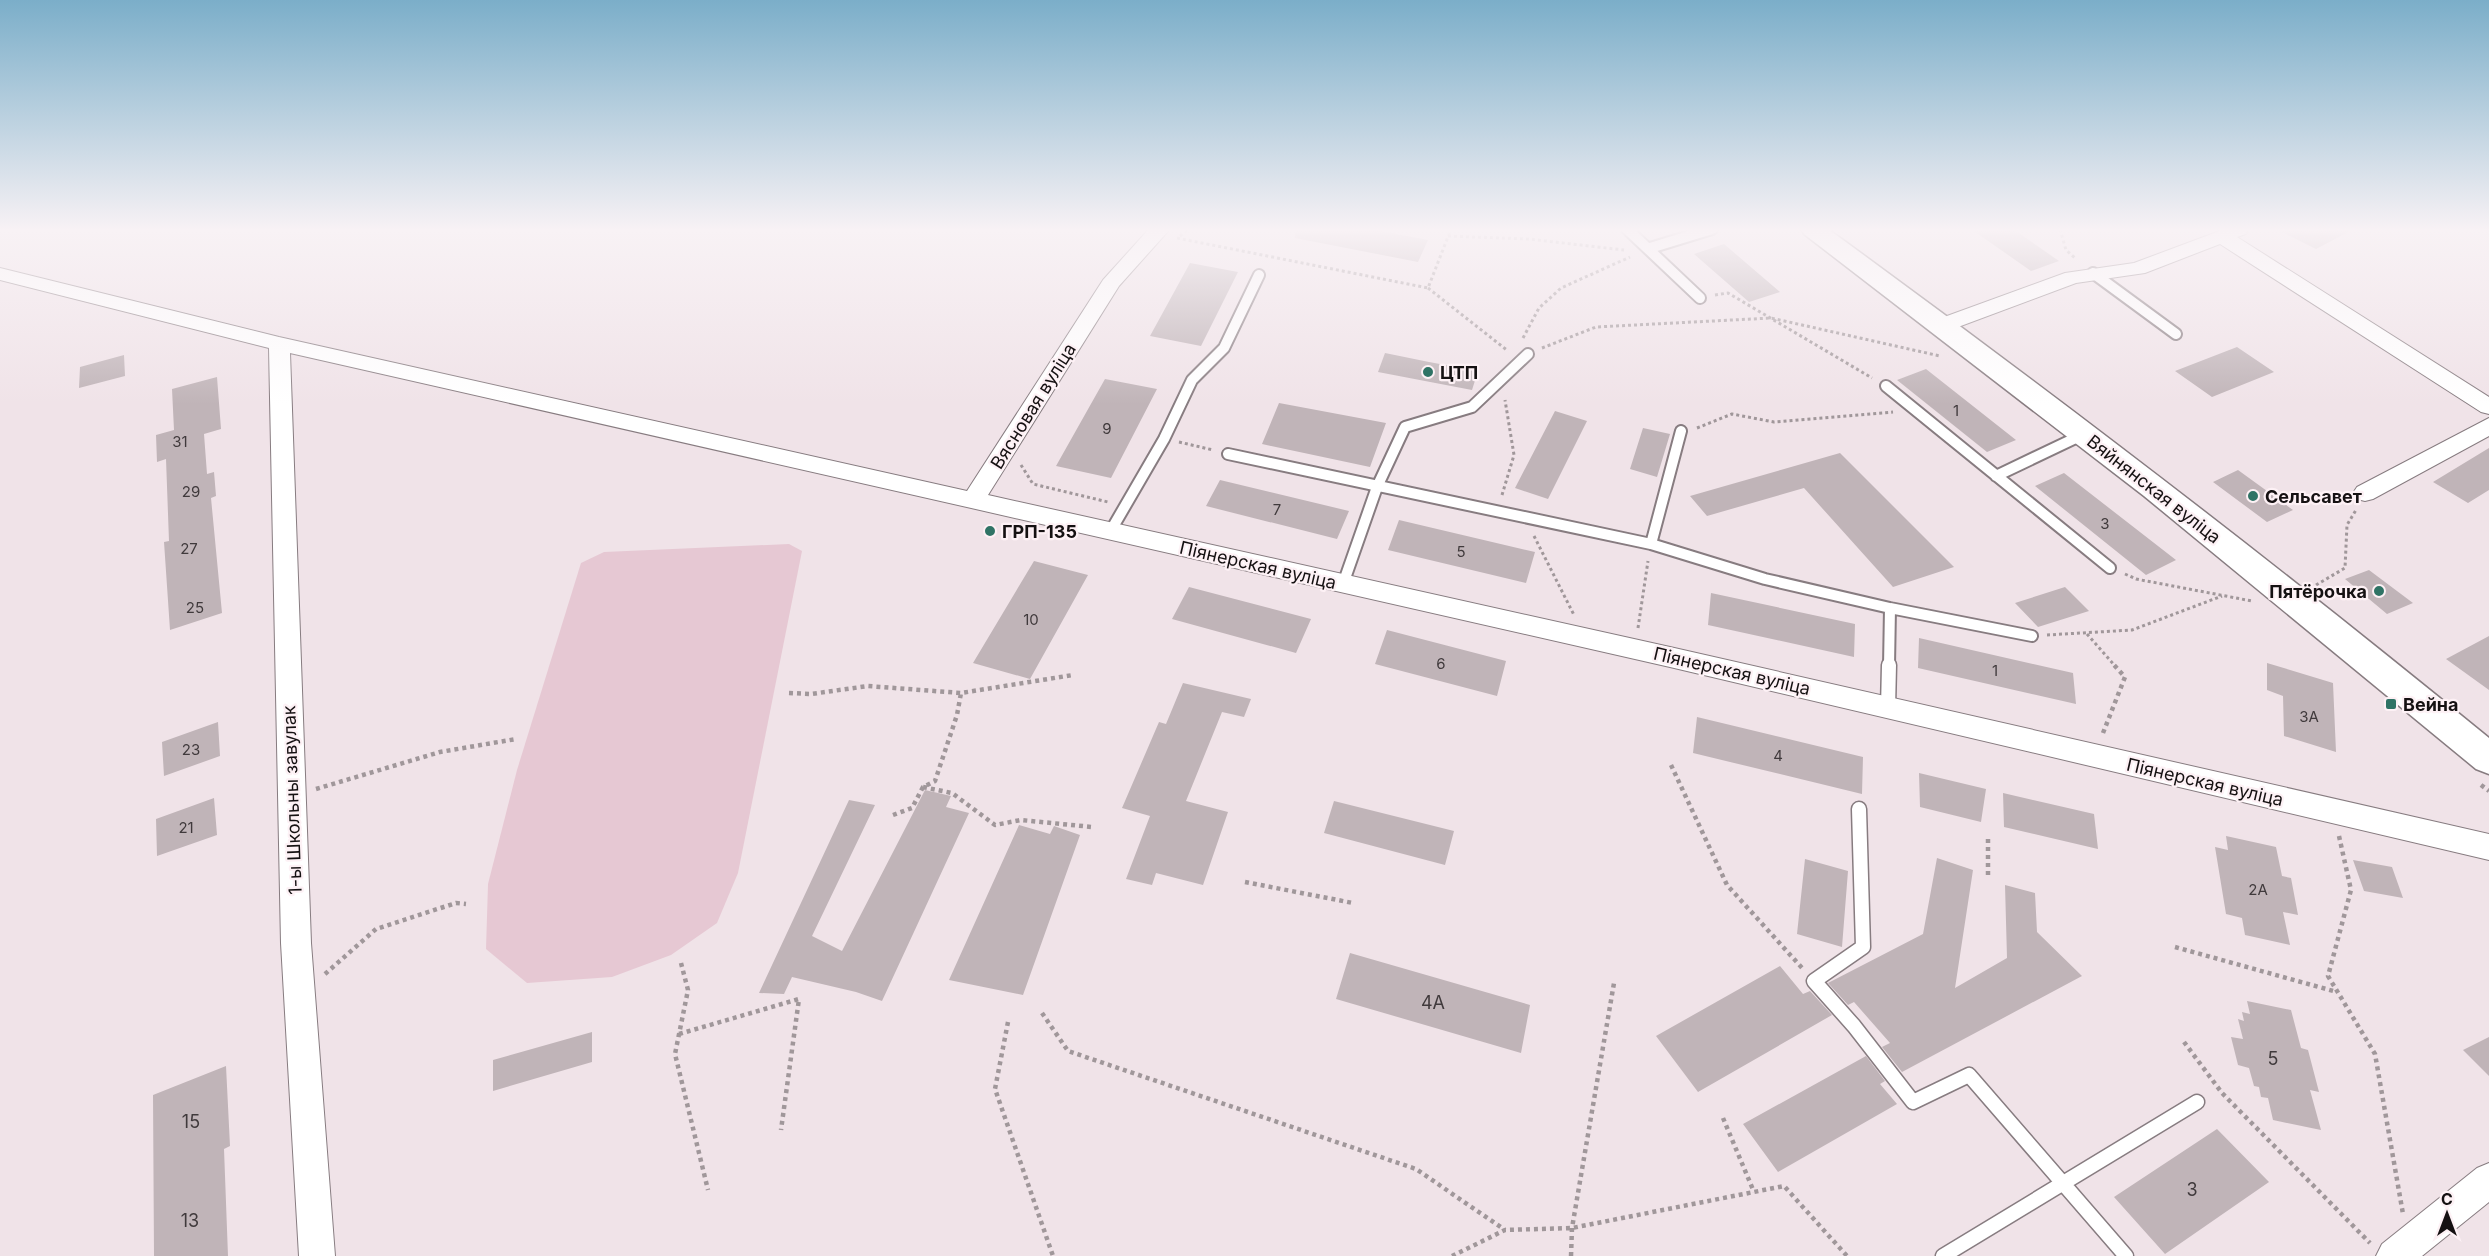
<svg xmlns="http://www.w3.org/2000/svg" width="2489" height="1256" font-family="Inter,sans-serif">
<rect width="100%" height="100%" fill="#f0e3e8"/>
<!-- green -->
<path fill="#e6c8d3" d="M789 544 802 551 738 873 717 923 671 955 612 977 527 983 486 949 488 884 517 770 581 563 604 552Z"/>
<!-- building -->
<path fill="#c0b4b8" d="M1296 229H1370L1428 240 1418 262 1295 238Z
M1971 229H2013L2059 261 2031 271Z
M2276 229H2354L2316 249Z
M1724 244 1780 292 1749 302 1694 254Z
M1190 263 1238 272 1201 346 1150 336Z
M2237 347 2274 372 2212 397 2175 371Z
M1385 353 1429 362 1478 371 1472 390 1378 372Z
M124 355 125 376 79 388 80 367Z
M1926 369 2016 440 1987 452 1897 380Z
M217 377 221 429 204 434 207 474 214 472 216 496 211 498 222 613 170 630 164 542 169 541 166 459 157 462 156 435 174 430 172 389Z
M1105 379 1157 389 1111 478 1056 466Z
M1279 403 1386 423 1370 467 1262 444Z
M1555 411 1587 421 1548 499 1515 488Z
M1643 428 1670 434 1657 477 1630 469Z
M2489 448V490L2468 503 2433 482Z
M1840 453 1954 567 1893 587 1804 488 1707 516 1690 496Z
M2238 470 2293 510 2267 522 2213 482Z
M2064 473 2176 560 2146 575 2035 486Z
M1220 480 1349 511 1337 539 1206 506Z
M1399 520 1535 552 1526 583 1388 550Z
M1034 561 1088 575 1030 679 973 663Z
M2369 570 2413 603 2387 614 2345 579Z
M1189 587 1311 619 1296 653 1172 619Z
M2065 587 2089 611 2038 627 2015 603Z
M1711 593 1855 624 1854 657 1708 625Z
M1387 630 1506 661 1497 696 1375 664Z
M2489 636V690L2446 659Z
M1919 638 2073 673 2076 704 1918 668Z
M2267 663 2333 683 2336 752 2284 736 2283 696 2267 690Z
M1183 683 1251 699 1244 717 1222 712 1186 801 1228 812 1203 885 1156 873 1152 885 1126 879 1150 816 1122 808 1159 722 1166 724Z
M1697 717 1863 757 1862 794 1693 753Z
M218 722 220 756 164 776 162 742Z
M1919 773 1986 789 1981 822 1920 807Z
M925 790 951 796 946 807 969 813 882 1001 856 992 792 977 784 994 759 993 849 800 875 805 812 936 842 951Z
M2003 793 2094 814 2098 849 2004 827Z
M214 798 217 835 157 856 156 819Z
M1334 801 1454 831 1445 865 1324 833Z
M1019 825 1050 834 1054 826 1080 835 1023 995 949 980Z
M2226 836 2276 847 2282 876 2291 878 2298 915 2283 912 2290 945 2245 935 2242 918 2226 914 2215 847 2228 850Z
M1937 858 1973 870 1955 988 2007 958 2005 885 2035 893 2037 932 2082 976 1902 1072 1882 1047 1890 1043 1854 1002 1848 1005 1828 983 1923 934Z
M1805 859 1848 871 1842 947 1797 934Z
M2353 860 2392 867 2403 898 2364 891Z
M1350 953 1530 1005 1521 1053 1336 999Z
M1780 966 1803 994 1810 991 1832 1015 1698 1092 1656 1036Z
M2247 1001 2291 1010 2301 1048 2308 1050 2319 1092 2310 1090 2321 1130 2273 1120 2268 1098 2261 1097 2259 1087 2254 1086 2249 1068 2238 1065 2231 1037 2243 1039 2238 1019 2244 1021 2242 1012 2250 1014Z
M592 1032V1062L493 1091V1060Z
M2489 1037V1076L2463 1050Z
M1866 1056 1885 1081 1880 1084 1897 1104 1778 1172 1743 1124Z
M226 1066 230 1146 224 1149 228 1256H154L153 1095Z
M2217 1129 2269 1182 2165 1254 2114 1197Z"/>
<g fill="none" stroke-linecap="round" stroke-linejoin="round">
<defs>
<path id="lane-far1" d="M1627 229 1700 298
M1650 248 1712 229
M2093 273 2176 334
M1886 386 2110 568
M1228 454 1651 544 1765 579 1890 608 2032 636
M1996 476 2084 434
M1110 532 1164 439 1192 380 1224 348 1259 275
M1651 544 1681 431
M1343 584 1377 487 1405 427 1472 407 1528 354
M1889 666 1890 608"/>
<path id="lane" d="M1888 708 1889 665
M1859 809 1863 947 1814 981 1854 1026 1913 1102 1969 1075 2126 1256
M1943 1256 2197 1102"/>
<path id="street" d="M1149 229H1170L1119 286 988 495 1670 647 2489 834V860L1670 667 290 353 311 943 335 1256H299L281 943 269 348 0 280V268L279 337 967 491 1103 280Z
M2225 229H2248L2246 234 2237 237 2489 397V414L2481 412 2220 244 2145 273 2076 283 1950 330H1936L1933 325 1936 320 2065 273 2134 263Z
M2489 418V436L2373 499 2365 501 2357 499 2353 493 2357 487Z
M2489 1163V1202L2422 1256H2376L2382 1244 2477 1168Z"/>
<path id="secondary" d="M1801 229H1828C2053 393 2274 562 2489 738V774L2476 769 2144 496 1804 234Z"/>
</defs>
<!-- lane-far1 casing -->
<use href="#lane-far1" stroke="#877c80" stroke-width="14"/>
<!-- lane casing -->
<use href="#lane" stroke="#877c80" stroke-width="17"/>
<!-- street casing -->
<use href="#street" stroke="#877c80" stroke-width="2"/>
<!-- secondary casing -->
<use href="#secondary" stroke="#877c80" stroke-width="3"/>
<!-- path-far1 -->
<path stroke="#a0979a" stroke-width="3" stroke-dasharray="3 3" stroke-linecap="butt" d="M2060 229 2066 250 2076 259
M1180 236 1188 229
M1448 236 1529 239 1624 250
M1177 238 1428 288 1451 229
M1428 288 1508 351
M1715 295 1728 293 1872 378
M1523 338 1539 308 1561 288 1630 257
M1542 348 1596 327 1771 318 1940 356
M1697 428 1732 414 1774 422 1893 412
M1179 442 1213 450
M1021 465 1033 484 1108 502
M1502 495 1514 455 1505 400
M1534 536 1574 615
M2125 574 2136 579 2252 601
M2316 585 2345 568 2347 525 2356 510
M1638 628 1648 561
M2087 634 2115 666
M2047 635 2132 630 2222 596"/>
<!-- path -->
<path stroke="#a0979a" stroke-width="4.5" stroke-dasharray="4 4" stroke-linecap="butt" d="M789 693 811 694 868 686 961 693 1073 675
M2103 733 2125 677 2114 665
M1671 765 1727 885 1803 969
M2481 785 2489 791
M923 787 952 793 995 825 1021 820 1092 827
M316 789 440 752 516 739
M893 815 912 808 923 787 935 781 957 715 961 693
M2339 836 2351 890 2328 976 2375 1054 2403 1214
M1988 839V877
M1245 882 1353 903
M2175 947 2337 992
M681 963 688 990 675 1054 708 1190
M325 974 376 929 456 903 466 904
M1042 1013 1068 1051 1416 1169 1505 1230
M1008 1022 995 1089 1053 1256
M679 1034 799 999 781 1130
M2184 1042 2222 1093 2370 1243
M1723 1118 1754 1192
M1452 1256 1505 1230 1572 1228 1784 1186 1847 1256
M1571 1256 1572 1228 1614 983"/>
<!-- lane-far1 -->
<use href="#lane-far1" stroke="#fff" stroke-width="10"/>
<!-- lane -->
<use href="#lane" stroke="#fff" stroke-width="14"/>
<!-- street -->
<use href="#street" fill="#fff" fill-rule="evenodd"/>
<!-- secondary -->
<use href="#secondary" fill="#fff" fill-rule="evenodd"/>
</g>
<!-- sky -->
<linearGradient id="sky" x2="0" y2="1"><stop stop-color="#7baec9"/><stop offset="0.57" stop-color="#f8f2f5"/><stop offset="1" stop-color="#f8f2f5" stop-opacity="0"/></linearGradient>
<rect width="2489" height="404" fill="url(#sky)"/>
<!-- markers -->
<g fill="#2f7365" stroke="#fdf1f5" stroke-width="2">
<circle cx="1428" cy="372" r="6"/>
<circle cx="2253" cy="496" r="6"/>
<circle cx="990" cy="531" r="6"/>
<circle cx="2379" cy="591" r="6"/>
<rect x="2385" y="698" width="12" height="12" rx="3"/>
</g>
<g text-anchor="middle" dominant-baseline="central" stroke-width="4.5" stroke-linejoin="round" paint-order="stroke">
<!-- number labels -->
<g font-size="15" fill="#403a3c">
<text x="1956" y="410">1</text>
<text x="1107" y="428">9</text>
<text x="180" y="441">31</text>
<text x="191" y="491">29</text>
<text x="1277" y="509">7</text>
<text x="2105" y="523">3</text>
<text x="189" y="548">27</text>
<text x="1461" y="551">5</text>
<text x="195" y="607">25</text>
<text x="1031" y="619">10</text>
<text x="1441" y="663">6</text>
<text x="1995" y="670">1</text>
<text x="2309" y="716">3А</text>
<text x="191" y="749">23</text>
<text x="1778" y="755">4</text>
<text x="186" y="827">21</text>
<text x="2258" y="889">2А</text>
</g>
<!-- poi labels -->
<g font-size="18" font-weight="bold" fill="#151112" stroke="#fdf1f5" text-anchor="start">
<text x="1440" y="372">ЦТП</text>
<text x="2265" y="496">Сельсавет</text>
<text x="1002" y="531">ГРП-135</text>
<text x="2367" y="591" text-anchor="end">Пятёрочка</text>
<text x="2403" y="704">Вейна</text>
</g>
<!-- street labels -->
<g font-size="18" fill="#151112" stroke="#fdf1f5">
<text transform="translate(1033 406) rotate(-58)">Вясновая вуліца</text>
<text transform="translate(2154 489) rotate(38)">Вяйнянская вуліца</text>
<text transform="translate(1258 565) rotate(13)">Піянерская вуліца</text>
<text transform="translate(1732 671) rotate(13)">Піянерская вуліца</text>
<text transform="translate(2205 782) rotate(13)">Піянерская вуліца</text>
<text transform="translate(292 800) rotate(-92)">1-ы Школьны завулак</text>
</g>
<!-- near-number labels -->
<g font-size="18" fill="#403a3c">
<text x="1433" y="1002">4А</text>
<text x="2273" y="1058">5</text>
<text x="191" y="1121">15</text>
<text x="2192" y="1189">3</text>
<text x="190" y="1220">13</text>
</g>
</g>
<!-- north arrow -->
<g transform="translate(2447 1214)" stroke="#fdf1f5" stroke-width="4.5" paint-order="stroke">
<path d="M0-4.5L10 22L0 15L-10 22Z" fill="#151112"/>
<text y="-9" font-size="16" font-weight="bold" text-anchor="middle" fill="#151112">С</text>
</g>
</svg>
